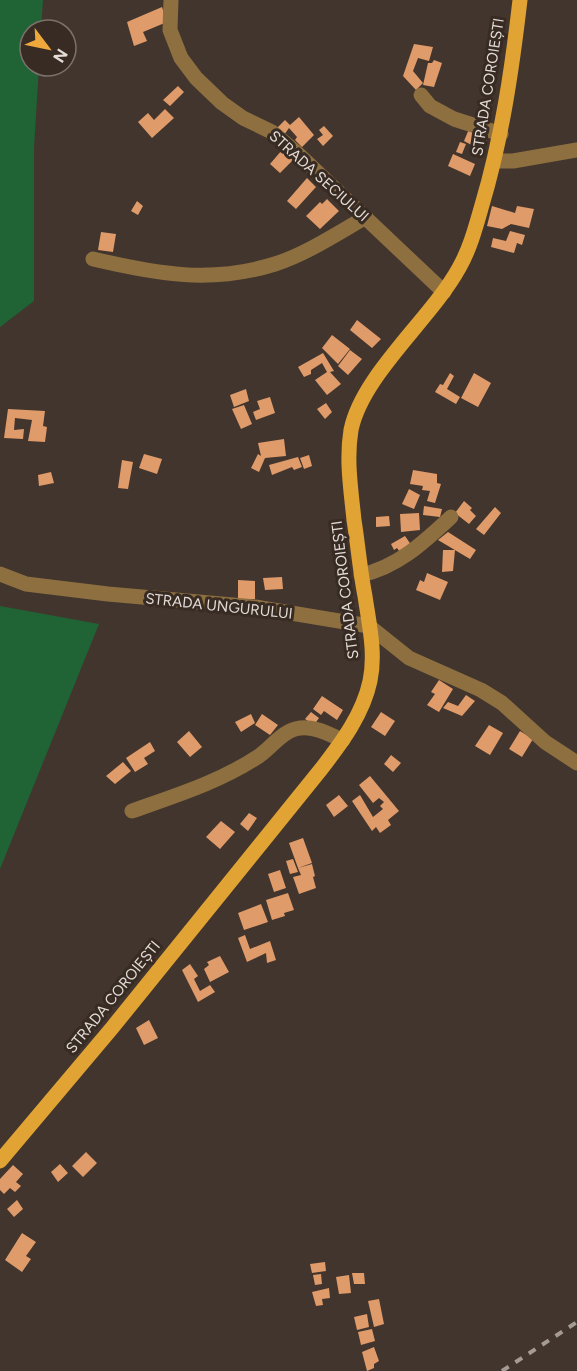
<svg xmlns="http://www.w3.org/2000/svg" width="577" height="1371" font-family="Figtree,sans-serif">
<rect width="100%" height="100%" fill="#42352d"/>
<!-- green -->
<path fill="#206335" d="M0 0H43L41 30H30V66H39L34 148V301L0 327Z
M0 606 99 624 0 869Z"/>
<!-- building -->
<path fill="#e09b6a" d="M162 7 167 22 143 32 147 41 134 46 127 22Z
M414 44 433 47 429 61 418 58 413 71 423 83 416 90 403 76Z
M434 60 442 63 434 87 423 85 428 63H432Z
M178 86 184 92 170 106 163 100Z
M165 109 174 118 152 138 138 122 148 113 154 120Z
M299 117 314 135 302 147 295 140 297 137 289 128 284 135 277 128 285 120 290 125Z
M324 126 333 136 323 146 317 139 323 135 319 130Z
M469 129 487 140 481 150 464 141Z
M460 142 466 144 462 154 456 152Z
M282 150 293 160 280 173 270 164Z
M453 154 475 164 470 176 448 166Z
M307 178 316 187 296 209 287 201Z
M327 199 339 211 320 229 306 216 320 202 322 204Z
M137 201 143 206 138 215 131 211Z
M492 206 515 213 517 206 534 209 529 228 511 224 502 229 487 226Z
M510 231 525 235 522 245 517 243 514 253 491 247 493 238 506 241Z
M101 232 116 234 113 252 98 250Z
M357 320 381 339 372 348 350 330Z
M332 335 350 349 338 364 322 348Z
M350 350 362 359 348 375 338 366Z
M323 353 334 371 330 372 341 384 327 395 315 380 327 372 322 363 311 370V374L304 377 298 367Z
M450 373 454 376 447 389 460 397 456 404 435 392 440 384 443 385Z
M474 373 491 383 478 407 461 398Z
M246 389 249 401 234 407 230 395Z
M270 397 275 413 256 420 253 412 260 409 257 401Z
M326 403 332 412 325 419 317 409Z
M244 405 252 424 241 429 232 409Z
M8 409 45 411 43 426 47 427 45 442 28 441 32 420 15 418 14 430 24 429 23 439 4 438Z
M284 439 286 456 265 458 259 472 251 468 258 454 261 456 258 443Z
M144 454 162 459 157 474 139 468Z
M309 455 312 466 304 469 300 458Z
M298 457 302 467 294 470 292 467 272 475 269 465Z
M122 460 133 462 128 489 118 488Z
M413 470 437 474V483L441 484 435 503 427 501 430 491 422 490 423 486 410 484Z
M51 472 54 483 39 486 38 475Z
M409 489 420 495 414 509 402 504Z
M464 501 472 508 470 510 476 516 469 524 455 513Z
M424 506 442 509 440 517 423 515Z
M495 507 501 513 484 535 476 529Z
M419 513 420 530 401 532 400 514Z
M389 516 390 526 376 527V517Z
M448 532 476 550 470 559 438 540Z
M405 536 414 549 403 556 397 548 394 550 391 544Z
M443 550H455L453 571 442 572Z
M427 573 448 582 440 600 416 590 420 580 424 582Z
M282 577 283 589 265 590 263 578Z
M238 580 255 581V599H238Z
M439 680 453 689 439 712 427 705 435 694 431 692Z
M466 695 475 701 462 716 443 708 448 702 458 706Z
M322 696 343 710 337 720 324 711 321 715 313 709Z
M311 712 319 718 314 725 305 719Z
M381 712 395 721 385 736 371 727Z
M251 714 255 723 241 732 235 722Z
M262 714 278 725 270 735 255 725Z
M489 725 503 733 490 755 475 746Z
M189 731 202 747 190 757 177 742Z
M520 731 533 739 522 757 509 749Z
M150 742 155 751 144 758 148 764 135 772 126 758Z
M391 755 401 763 393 772 384 764Z
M123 762 131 771 115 784 106 776Z
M370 776 399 811 388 820 391 825 380 833 376 827 372 831 352 801 360 795 373 817 383 809 380 806 384 802 379 798 373 803 359 785Z
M339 795 348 806 334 817 326 805Z
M249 813 257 818 248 831 240 824Z
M221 821 235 832 220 849 206 837Z
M303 838 312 863 298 868 289 843Z
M293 859 298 872 290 874 286 861Z
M312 864 315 876 313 877 316 888 299 894 293 877 301 875 298 868Z
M280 870 286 888 274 892 268 874Z
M288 893 294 910 284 913 285 916 272 920 266 900Z
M261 904 268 922 244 930 238 913Z
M245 935 250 949 270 941 276 960 267 963 266 953 247 962 238 938Z
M220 956 229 972 210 982 204 969 209 965 207 962Z
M190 964 198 976 194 979 200 991 210 985 215 992 198 1002 182 970Z
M149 1020 158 1038 144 1045 136 1028Z
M86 1152 97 1163 83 1177 72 1166Z
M60 1164 68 1173 58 1182 51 1172Z
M13 1165 23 1174 16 1182 21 1186 15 1192 10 1188 4 1194 0 1190V1179Z
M17 1200 23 1209 14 1217 7 1209Z
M22 1233 36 1242 26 1256 31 1259 22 1272 5 1260Z
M325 1262 326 1271 312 1273 310 1264Z
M352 1273H364L365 1284H354Z
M321 1274 322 1284 315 1285 313 1275Z
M349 1275 351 1293 339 1294 336 1277Z
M329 1288 330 1298 322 1299 323 1305 316 1306 312 1292Z
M379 1299 384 1324 374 1327 368 1301Z
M367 1314 369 1327 357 1330 354 1317Z
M372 1329 375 1341 361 1345 358 1332Z
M374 1347 379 1361 374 1364V1368L367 1371 362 1352Z"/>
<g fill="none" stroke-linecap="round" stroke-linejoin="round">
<!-- minor -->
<path stroke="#8d6f40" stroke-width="15" d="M171 0 170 30 181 58 196 78 222 103 243 118 272 132 297 153 444 292
M421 95 430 106 454 119 501 134
M495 161H513L577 150
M93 259C157 274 211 284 275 264 306 254 338 233 366 217
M0 574 26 584 108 594 255 607 369 626 409 658 481 690 502 703 545 742 577 763
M361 575C398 567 424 542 451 517
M132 811C174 796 220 782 259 756 272 747 283 730 300 728 315 726 330 735 343 740"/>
<!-- major -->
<path stroke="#e0a334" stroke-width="15" d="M0 1161 112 1028 322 768C342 742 363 714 370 681 376 653 369 624 365 596 360 571 358 545 354 520 351 490 346 460 351 430 362 375 431 319 459 268 470 249 476 226 482 205 502 138 512 69 520 0"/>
<!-- rail -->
<path stroke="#a59b95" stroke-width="4" stroke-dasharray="8 8" stroke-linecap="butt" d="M502 1371 577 1322"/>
</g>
<g text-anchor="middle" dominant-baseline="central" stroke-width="6" stroke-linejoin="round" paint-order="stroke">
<!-- street labels -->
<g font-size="15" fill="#e4dcd7" stroke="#372b23">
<text transform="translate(488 87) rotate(-81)">STRADA COROIEȘTI</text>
<text transform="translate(319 176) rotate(42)">STRADA SECIULUI</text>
<text transform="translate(345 590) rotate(-97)">STRADA COROIEȘTI</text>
<text transform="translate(219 606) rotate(6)">STRADA UNGURULUI</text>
<text transform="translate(113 997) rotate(-51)">STRADA COROIEȘTI</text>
</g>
</g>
<!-- north arrow -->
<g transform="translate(48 48) rotate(122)"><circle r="28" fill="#372b23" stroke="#7c726b" stroke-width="1.5"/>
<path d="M0-4.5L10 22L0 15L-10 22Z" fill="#eea83c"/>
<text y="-9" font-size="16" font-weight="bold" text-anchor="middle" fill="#e4dcd7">N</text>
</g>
</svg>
